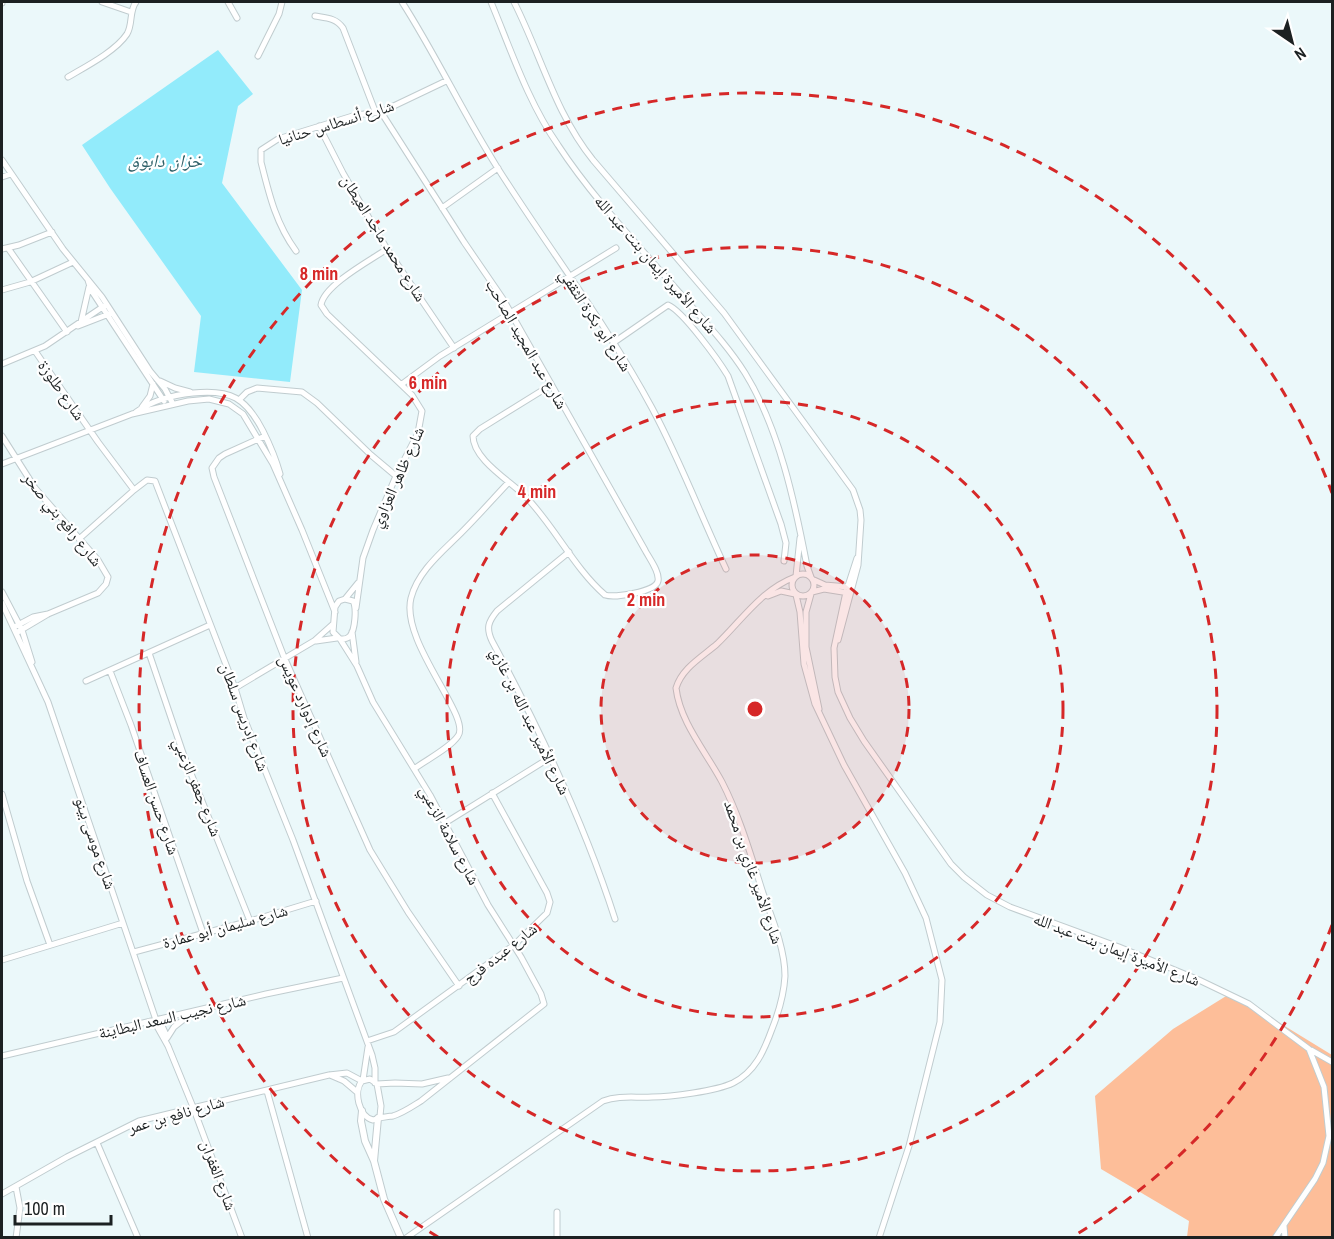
<svg xmlns="http://www.w3.org/2000/svg" width="1334" height="1239" font-family="'Archivo Narrow','Noto Naskh Arabic',sans-serif">
<rect width="100%" height="100%" fill="#ebf8fa"/>
<!-- green -->
<path fill="#fdbe99" d="M1231 993 1332 1055V1237H1187L1189 1221 1101 1169 1095 1096 1173 1029Z"/>
<!-- water -->
<path fill="#92ebfb" d="M218 50 253 94 238 106 222 183 302 290 290 382 194 372 201 316 110 188 82 145Z"/>
<g fill="none" stroke-linecap="round" stroke-linejoin="round">
<defs>
<path id="minor" d="M102 2 131 12
M228 2 237 18
M402 2C436 55 463 113 497 167 548 248 607 324 652 408 680 460 701 516 726 569
M491 2C511 50 528 102 558 145 594 200 642 249 685 299 706 323 728 346 745 373 779 428 795 503 807 566L811 577
M514 2C541 55 555 113 593 160L724 313 853 490 860 510 861 520 858 565 838 640
M2 3V2
M315 16C327 18 336 18 343 28L375 111
M258 56 279 14 282 2
M68 77C85 67 116 51 127 34 133 24 129 11 136 2
M381 112 464 242 503 299 645 550C649 558 660 572 658 581 656 592 614 598 605 595 574 568 555 527 526 497 512 482 473 460 473 436L480 429 551 385
M319 126 343 173 387 249 454 348
M2 160 63 249 102 297 150 371 165 389 173 404
M2 177 11 174
M442 208 498 168
M8 248 67 332
M2 249 19 245 52 232
M296 251C276 224 269 194 261 162V150L278 139 356 115 381 112 446 81
M88 280 91 290 164 401
M2 290 30 282 73 262
M81 322 89 287
M78 326 109 314
M613 343 668 305C683 311 719 361 728 376L781 524 786 543 784 561
M35 351 98 442 134 490
M2 364 45 346 104 306
M160 381 175 388 190 392
M402 384 440 356 616 248
M239 400 247 392 257 388 302 392 317 403 371 455 396 476
M142 407 150 396 153 384
M136 412C153 400 173 395 193 393 231 389 246 398 263 431 270 445 276 459 280 474
M2 436 35 488 98 560 108 577 106 584 98 593 48 614 16 633
M265 436 225 454 219 458 212 468 214 477 284 657 370 850 408 912 459 986
M2 464 132 414 188 401 209 399 229 404 243 414 273 464 302 530 335 612
M79 539 134 490 147 480 155 481 235 688 244 718 293 840 372 1055 375 1068V1083
M569 552 497 611C488 622 486 628 492 641 540 730 584 822 615 919
M857 558 846 592 834 648 835 677 838 692 850 718 864 741 951 864 964 877 987 895 1010 907 1119 947 1199 980 1249 1004 1309 1049 1324 1087 1329 1136 1323 1163 1315 1179 1275 1238
M792 585a11 11 0 1 1 22 0a11 11 0 1 1-22 0Z
M796 576 800 538
M814 580 825 585 848 587
M2 592 22 630 32 662
M812 592 824 589 849 593
M811 594 806 612V647L819 709
M796 595 800 612 804 664 815 704 844 765 905 873 926 918 942 980 940 1022 909 1146 879 1238
M768 596 781 591 795 594
M345 599 353 601C357 608 355 630 350 636 346 640 344 639 340 639L333 632 335 607 339 601Z
M345 599 358 583
M2 603 48 702 156 1020
M356 608 363 558 373 530 396 476 418 433 422 411 412 395 327 314 321 305C324 285 371 260 387 249
M16 626 33 617 48 614
M352 632 356 662
M340 639 357 666 373 702 430 795 488 905 521 957 541 994 544 1004 421 1101C413 1106 403 1113 393 1116 384 1117 381 1117 373 1120 359 1117 353 1091 362 1081L370 1079 377 1084 381 1106 380 1116
M316 641 337 638
M149 653 184 756 250 921
M110 671 131 725 203 933
M86 681 210 625
M235 688 314 641 333 624
M414 769C426 760 450 748 458 736 472 717 400 642 411 598 418 571 442 552 461 533 477 517 492 500 508 483
M2 794 27 881 50 945
M445 823 551 757
M134 952 250 921 316 901
M2 960 123 923
M159 1019 167 1037
M154 1021 168 1046 193 1107 242 1238
M167 1038 174 1027 193 1012
M367 1041 394 1032 514 945 547 913 550 902 547 893 492 793
M1311 1050 1332 1062
M2 1056 266 994 343 978
M330 1075 344 1081 357 1092
M363 1080 368 1047
M377 1084 395 1083 422 1084 448 1078
M267 1091 308 1238
M97 1143 138 1238
M16 1187 20 1208 16 1238
M2 1194 67 1157 139 1121 329 1075 347 1073 362 1081
M557 1212V1238
M1284 1226 1285 1238
M406 1238 603 1101C619 1095 635 1098 652 1097 671 1097 716 1091 733 1083 755 1072 764 1051 772 1029 778 1014 784 993 785 976 785 949 772 918 763 893 751 856 740 817 722 782 706 752 680 722 676 688 682 668 702 657 717 644 742 620 761 590 795 577"/>
<path id="tertiary" d="M362 1111 361 1121 365 1141 374 1161 384 1199 401 1238
M374 1161 378 1118"/>
</defs>
<!-- minor casing -->
<use href="#minor" stroke="#c0cccf" stroke-width="7"/>
<!-- tertiary casing -->
<use href="#tertiary" stroke="#c0cccf" stroke-width="8"/>
<!-- minor -->
<use href="#minor" stroke="#fff" stroke-width="5"/>
<!-- tertiary -->
<use href="#tertiary" stroke="#fff" stroke-width="6"/>
</g>
<!-- distance rings -->
<circle cx="755" cy="709" r="154" fill="#d62828" fill-opacity=".12"/>
<g fill="none" stroke="#d62828" stroke-width="3" stroke-dasharray="10 8">
<circle cx="755" cy="709" r="154"/>
<circle cx="755" cy="709" r="308"/>
<circle cx="755" cy="709" r="462"/>
<path d="M1332 925A616 616 0 0 1 1072 1237M438 1237A616 616 0 1 1 1332 493"/>
</g>
<g text-anchor="middle" dominant-baseline="central" stroke-width="4.5" stroke-linejoin="round" paint-order="stroke">
<!-- street labels -->
<g font-size="16" fill="#1c2122" stroke="#fff">
<text transform="translate(336 122) rotate(-17)">شارع أنسطاس حنانيا</text>
<text transform="translate(384 238) rotate(58)">شارع محمد ماجد العيطان</text>
<text transform="translate(656 264) rotate(49)">شارع الأميرة إيمان بنت عبد الله</text>
<text transform="translate(596 320) rotate(57)">شارع أبو بكرة الثقفي</text>
<text transform="translate(527 344) rotate(60)">شارع عبد المجيد الصاحب</text>
<text transform="translate(62 390) rotate(55)">شارع طلوزة</text>
<text transform="translate(397 477) rotate(-66)">شارع ظاهر العزاوي</text>
<text transform="translate(63 519) rotate(51)">شارع رافع بني صخر</text>
<text transform="translate(306 706) rotate(66)">شارع إدوارد عويس</text>
<text transform="translate(245 717) rotate(70)">شارع إدريس سلطان</text>
<text transform="translate(531 721) rotate(64)">شارع الأمير عبد الله بن غازي</text>
<text transform="translate(198 787) rotate(68)">شارع جعفر الزعبي</text>
<text transform="translate(157 802) rotate(71)">شارع حسن العساف</text>
<text transform="translate(450 835) rotate(62)">شارع سلامة الزعبي</text>
<text transform="translate(96 843) rotate(71)">شارع موسى بينو</text>
<text transform="translate(754 872) rotate(71)">شارع الأمير غازي بن محمد</text>
<text transform="translate(225 926) rotate(-15)">شارع سليمان أبو عمارة</text>
<text transform="translate(1117 949) rotate(21)">شارع الأميرة إيمان بنت عبد الله</text>
<text transform="translate(500 953) rotate(-38)">شارع عبده فرج</text>
<text transform="translate(172 1016) rotate(-13)">شارع نجيب السعد البطاينة</text>
<text transform="translate(176 1114) rotate(-16)">شارع نافع بن عمر</text>
<text transform="translate(219 1175) rotate(69)">شارع الغفران</text>
</g>
<!-- water labels -->
<g font-size="18" font-style="italic" fill="#2e6169" stroke="#fff">
<text x="165" y="160">خزان دابوق</text>
</g>
</g>
<circle cx="755" cy="709" r="9" fill="#d62828" stroke="#fff" stroke-width="3"/>
<g font-size="18" text-anchor="middle" font-weight="bold" fill="#d62828" stroke="#fff" stroke-width="4.5" stroke-linejoin="round" paint-order="stroke">
<text x="319" y="280">8 min</text>
<text x="428" y="389">6 min</text>
<text x="537" y="498">4 min</text>
<text x="646" y="606">2 min</text>
</g>
<!-- border -->
<rect width="1334" height="1239" fill="none" stroke="#1c2122" stroke-width="6"/>
<!-- north arrow -->
<g transform="translate(1292 42) rotate(145)" stroke="#ffffff" stroke-width="4.5" paint-order="stroke">
<path d="M0-4.5L10 22L0 15L-10 22Z" fill="#1c2122"/>
<text y="-9" font-size="16" font-weight="bold" text-anchor="middle" fill="#1c2122">N</text>
</g>
<!-- scale -->
<path d="M15 1215v9h96v-9" fill="none" stroke="#1c2122" stroke-width="3"/>
<text x="24" y="1215" font-size="18" fill="#1c2122" stroke="#ffffff" stroke-width="4.5" paint-order="stroke">100 m</text>
</svg>
